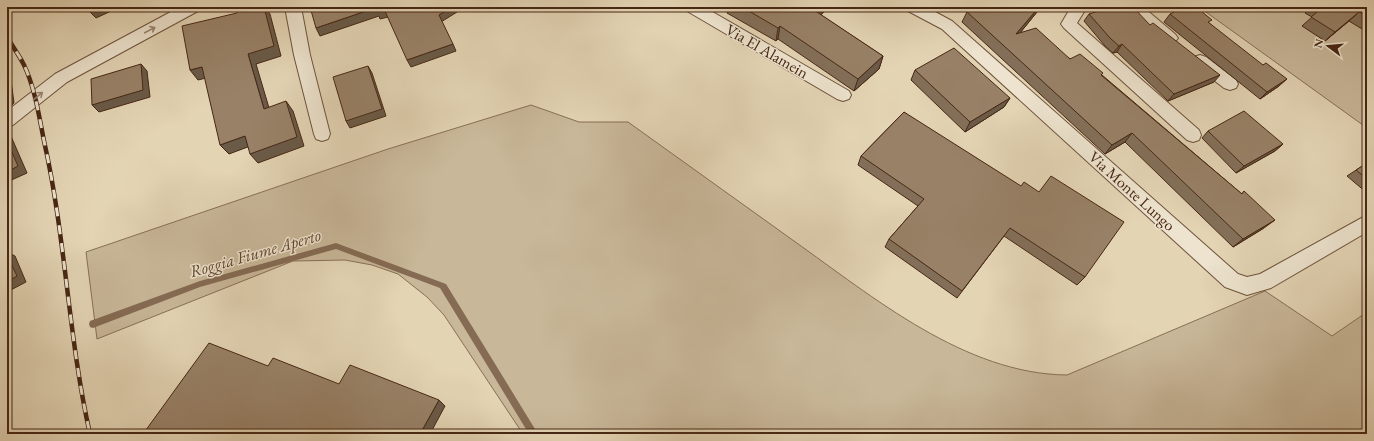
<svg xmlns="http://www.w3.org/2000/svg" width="1374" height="441" font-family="'EB Garamond',serif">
<rect width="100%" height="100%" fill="#e3d4b4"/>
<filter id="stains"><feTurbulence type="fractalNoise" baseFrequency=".005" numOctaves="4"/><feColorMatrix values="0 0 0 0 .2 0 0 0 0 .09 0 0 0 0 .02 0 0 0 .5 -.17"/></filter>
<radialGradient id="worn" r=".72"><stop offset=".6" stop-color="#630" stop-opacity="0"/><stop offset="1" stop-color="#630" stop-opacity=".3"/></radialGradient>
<!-- green -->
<path fill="#c8b799" stroke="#886f56" d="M1199 7H1367V128Z
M531 105 579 122H628C683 162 739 201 794 241 873 297 965 374 1067 375L1265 291 1332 336 1367 312V434H523L444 315 427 297 398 274 372 265 345 260 293 261 97 339 86 252 388 149Z"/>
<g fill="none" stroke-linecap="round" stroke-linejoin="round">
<!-- stream -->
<path fill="#856b54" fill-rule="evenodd" d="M336 243 446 284 538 434H529L440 288 336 249 200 287 93 328 90 327 89 324 90 321 200 281Z"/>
<defs>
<path id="minor" d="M180 7H201L198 11 67 82 13 125 7 127V111L55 74Z
M285 7H301L310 55 330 134 328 139 322 141 316 139 314 134 294 55Z
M684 7H704L849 91 851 95 849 99 843 101 837 99 687 11Z
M905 7H926L952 21 1238 274 1247 277 1260 274 1367 215V232L1271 288 1247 295 1225 287 942 29 908 11Z
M1071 7H1087L1077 23 1199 130 1201 135 1199 140 1193 142 1187 140 1064 28 1061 24Z
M1127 7H1143L1175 34 1178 38 1175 42 1170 44 1165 42 1135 18Z
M1200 55 1206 57 1236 80 1238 84 1236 88 1230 90 1224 88 1194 65 1192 61 1194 57Z"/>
</defs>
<!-- minor casing -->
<use href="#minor" stroke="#6e523c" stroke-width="2"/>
<!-- minor -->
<use href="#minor" fill="#ede3ce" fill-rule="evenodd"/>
<defs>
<path id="rail" d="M7 36C12 46 19 55 24 65 35 88 39 116 44 141 66 238 68 337 90 434"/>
</defs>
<!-- rail casing -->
<use href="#rail" stroke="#472714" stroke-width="4.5"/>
<!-- rail -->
<use href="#rail" stroke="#ede3ce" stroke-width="3" stroke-dasharray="9" stroke-linecap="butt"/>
</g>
<!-- wall -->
<path fill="#836f59" stroke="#472714" d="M728 7H828L821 15 883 56 879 69 854 91 778 39 776 41 727 13Z
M976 7H1041L1020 33 1102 75 1242 194 1244 191 1264 228 1233 247 1125 142 1105 154 962 22 967 12Z
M1311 7H1367V32L1349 21 1325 41 1302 26 1312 17 1305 13Z
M1089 14 1150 25 1214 82 1168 101 1117 52 1113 53 1105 46 1084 21Z
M1170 14 1209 23 1279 86 1260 99 1164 22Z
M915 70 1010 98 1004 107 965 132 911 80Z
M904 112 1085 277 1077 285 1004 236 957 298 885 247 889 239 918 206 858 165 861 156Z
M1208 131 1283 144 1275 151 1236 173 1202 138Z
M1367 163V193L1347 176Z"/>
<!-- shaded-wall -->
<path fill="#6a5a48" stroke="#472714" d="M97 7H120L96 18 89 11Z
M264 7H265L270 14 281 56 256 64 272 118 264 109 248 54Z
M451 7H465L441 22 439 15Z
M818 7H828L812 24 814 10Z
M1039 7H1041L1011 44 1016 34Z
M375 8 384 9 388 17 380 19 379 16 320 36 316 28Z
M1359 12 1349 21 1325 41 1335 32Z
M780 26 778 39 776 41 778 28Z
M453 44 456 51 411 67 407 60Z
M1122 44 1117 52 1113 53 1119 46Z
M883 56 879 69 854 91 858 79Z
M141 64 147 71 150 97 99 112 92 105Z
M368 66 372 73 386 116 350 128 346 121Z
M202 67 210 77 198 80 190 70Z
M7 68 10 73 14 103 7 109Z
M1220 75 1214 82 1168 101 1174 94Z
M1287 79 1279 86 1260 99 1267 92Z
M1010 98 1004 107 965 132 970 122Z
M286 101 293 111 304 146 258 163 250 154Z
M7 127 27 173 7 182Z
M1132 133 1125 142 1105 154 1112 145Z
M245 136 253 145 229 154 220 145Z
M1283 144 1275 151 1236 173 1244 166Z
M1275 220 1264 228 1233 247 1243 239Z
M7 246 11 254 15 256 26 282 7 292Z
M439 400 445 406 430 434H420Z"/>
<!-- building -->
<path fill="#988167" stroke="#472714" d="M86 7H97L89 11Z
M252 7H264L274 46 248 54 264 109 286 101 297 137 250 154 245 136 220 145 202 67 190 70 182 26 237 13V11Z
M310 7H451L439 15 453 44 407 60 384 9 377 12 375 8 316 28Z
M742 7H818L814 10 883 56 858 79 780 26 778 28Z
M976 7H1039L1016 34 1036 28 1070 59 1080 54 1103 73 1101 75 1242 194 1244 191 1275 220 1243 239 1132 133 1112 145 967 12Z
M1111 7H1133L1150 25 1153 23 1220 75 1174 94 1122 44 1119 46 1110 38 1089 14Z
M1183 7H1196L1212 20 1208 22 1263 65 1266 63 1287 79 1267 92 1170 14Z
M1321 7H1367V16L1359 12 1335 32 1311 17 1322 8Z
M954 48 1010 98 970 122 915 70Z
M141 64 143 90 92 105 91 79Z
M368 66 382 109 346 121 333 77Z
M1244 111 1283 144 1244 166 1208 131Z
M904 112 1021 186 1024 182 1039 192 1051 176 1124 222 1085 277 1010 228 962 291 889 239 924 199 861 156Z
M7 141 18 166 7 172Z
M1367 163V179L1356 170Z
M7 255 17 276 7 282Z
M209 343 268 366 273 358 339 384 350 365 439 400 420 434H143Z"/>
<!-- one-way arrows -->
<defs><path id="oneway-shaft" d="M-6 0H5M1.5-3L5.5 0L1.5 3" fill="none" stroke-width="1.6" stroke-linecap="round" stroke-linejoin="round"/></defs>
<g stroke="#9a8571">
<use href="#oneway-shaft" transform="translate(150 30) rotate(-28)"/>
<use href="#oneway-shaft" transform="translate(38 96) rotate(-39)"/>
</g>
<g text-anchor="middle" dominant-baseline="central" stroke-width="3" stroke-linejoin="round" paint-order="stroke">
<!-- street labels -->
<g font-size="16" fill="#472714" stroke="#ede3ce">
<text transform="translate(767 51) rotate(30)">Via El Alamein</text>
<text transform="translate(1132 191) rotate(42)">Via Monte Lungo</text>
</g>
<!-- water labels -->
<g font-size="17" font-style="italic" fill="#61442e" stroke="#ede3ce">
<text transform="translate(255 253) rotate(-16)">Roggia Fiume Aperto</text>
</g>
</g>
<!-- margin -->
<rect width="1374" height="441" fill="none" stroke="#e3d4b4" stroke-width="24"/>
<rect x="8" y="8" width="1358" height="425" fill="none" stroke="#472714" stroke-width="2"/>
<rect x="12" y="12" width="1350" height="417" fill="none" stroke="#472714"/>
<!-- north arrow -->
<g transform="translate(1328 46) rotate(286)" stroke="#ede3ce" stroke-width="3" paint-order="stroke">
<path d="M0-3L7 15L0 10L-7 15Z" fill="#472714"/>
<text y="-6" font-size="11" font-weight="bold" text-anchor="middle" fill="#472714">N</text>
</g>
<rect width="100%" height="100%" filter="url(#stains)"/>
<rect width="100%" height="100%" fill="url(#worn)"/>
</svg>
